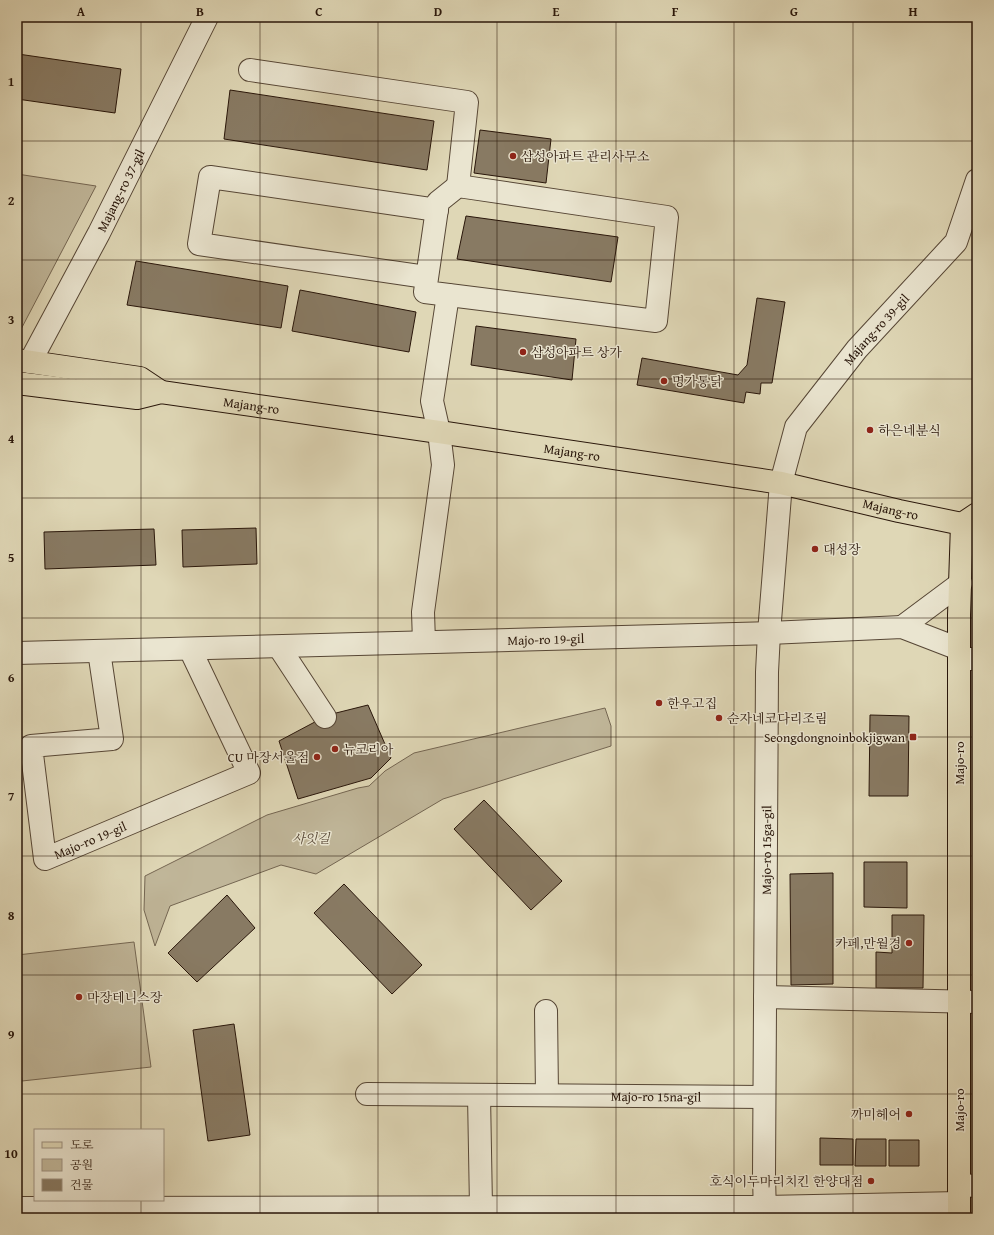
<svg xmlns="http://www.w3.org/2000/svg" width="994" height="1235" font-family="'Gentium Book Plus','Noto Serif KR',serif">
<rect width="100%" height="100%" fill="#dfd7b6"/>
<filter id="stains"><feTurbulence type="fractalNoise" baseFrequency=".005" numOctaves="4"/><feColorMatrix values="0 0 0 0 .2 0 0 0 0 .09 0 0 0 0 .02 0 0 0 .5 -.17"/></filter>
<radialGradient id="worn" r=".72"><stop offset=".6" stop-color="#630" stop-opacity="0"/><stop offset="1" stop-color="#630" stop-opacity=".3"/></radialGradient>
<!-- green -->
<path fill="#c0b699" stroke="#746652" d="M17 174 96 186 18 335H17Z
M605 708 611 726V746L443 799 316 874 281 865 170 906 155 946 144 910 145 876 267 815 358 788 369 786 385 771 414 753Z
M134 942 151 1067 22 1081 17 1039V955Z"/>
<!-- building -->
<path fill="#887a63" stroke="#29160a" d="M18 54 121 69 115 113 17 99V63Z
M230 90 434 121 427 170 224 139Z
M480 130 551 139 546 183 474 173Z
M466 216 618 237 611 282 457 259Z
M136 261 288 286 281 328 127 305Z
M300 290 416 312 409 352 292 331Z
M757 298 785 302 772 383H761L760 394 746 392 744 403 637 385 642 358 738 375 747 365Z
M476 326 576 339 572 380 471 365Z
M256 528 257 564 183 567 182 530Z
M154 529 156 565 45 569 44 532Z
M368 705 391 758 371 778 298 799 279 741 328 715Z
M870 715 909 716 908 796H869Z
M484 800 562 881 531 910 454 829Z
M864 862H907V908L864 907Z
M833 873V984L791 985 790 874Z
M344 884 422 965 392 994 314 913Z
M227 895 255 928 197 982 168 953Z
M892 915H924L923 988H876V952L892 953Z
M234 1024 250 1135 208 1141 193 1030Z
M820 1138 853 1139V1165H820Z
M856 1139H886V1166H855Z
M889 1140H919V1166H889Z"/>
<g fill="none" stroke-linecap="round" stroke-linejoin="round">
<defs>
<g id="minor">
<path d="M250 70 467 102 458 186"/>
<path d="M458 186 667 217 656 321 425 292 438 202Z"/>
<path d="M426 277 199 244 210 177 437 210"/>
<path id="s1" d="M30 362 99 233 207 17"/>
<path d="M902 627 961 583"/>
<path d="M424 642 423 612 443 465 439 432 432 401 448 295"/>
<path d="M279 647 325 717"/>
<path id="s2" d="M99 651 112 739 31 746 45 859 249 773 190 649"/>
<path id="s3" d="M17 653 769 633 902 627 959 649"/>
<path d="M959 659H977"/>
<path d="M765 997 977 1002"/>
<path d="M546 1011 547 1095"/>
<path id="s4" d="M367 1094 764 1097"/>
<path d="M479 1095 481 1207"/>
<path d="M959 1185 977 1186"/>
<path d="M17 1208 765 1207 959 1203"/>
<path id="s5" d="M765 1218 764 1175 767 672 769 633 781 483 796 427 857 349 956 242 977 180"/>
</g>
<g id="major">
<path d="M17 360 140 378 161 392"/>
<path id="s6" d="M17 383 137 398 161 392 439 432 781 483 899 511 962 524 977 514"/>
<path d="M959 1218V615L962 524"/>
</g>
</defs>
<!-- minor casing -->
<use href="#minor" stroke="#564635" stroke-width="24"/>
<!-- major casing -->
<use href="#major" stroke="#29160a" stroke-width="24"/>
<!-- minor -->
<use href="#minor" stroke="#eae5d0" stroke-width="22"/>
<!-- major -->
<use href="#major" stroke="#dfd7b6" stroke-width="22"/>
</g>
<!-- grid -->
<path fill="none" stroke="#29160a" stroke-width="1" stroke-opacity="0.55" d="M141 17V1130M260 17V1218M378 17V1218M497 17V1218M616 17V1218M734 17V1218M853 17V1218M17 141H977M17 260H977M17 379H977M17 498H977M17 618H977M17 737H977M17 856H977M17 975H977M17 1094H977M141 1200V1218"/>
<!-- markers -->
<g fill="#8f2418" stroke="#eae5d0" stroke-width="1.5">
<circle cx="513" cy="156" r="4"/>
<circle cx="523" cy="352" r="4"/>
<circle cx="664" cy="381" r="4"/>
<circle cx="870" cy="430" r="4"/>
<circle cx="815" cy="549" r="4"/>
<circle cx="659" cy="703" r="4"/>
<circle cx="719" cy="718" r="4"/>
<rect x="909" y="733" width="8" height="8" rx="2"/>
<circle cx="335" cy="749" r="4"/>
<circle cx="317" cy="757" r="4"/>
<circle cx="909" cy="943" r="4"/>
<circle cx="79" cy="997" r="4"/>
<circle cx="909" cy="1114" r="4"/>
<circle cx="871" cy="1181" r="4"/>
</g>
<g text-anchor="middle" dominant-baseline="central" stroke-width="3" stroke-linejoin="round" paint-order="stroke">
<!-- poi labels -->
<g font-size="13" fill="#29160a" stroke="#eae5d0" text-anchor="start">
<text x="521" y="156">삼성아파트 관리사무소</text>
<text x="531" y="352">삼성아파트 상가</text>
<text x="672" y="381">명가통닭</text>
<text x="878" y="430">하은네분식</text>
<text x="823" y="549">대성장</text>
<text x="667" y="703">한우고집</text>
<text x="727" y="718">순자네코다리조림</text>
<text x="905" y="737" text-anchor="end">Seongdongnoinbokjigwan</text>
<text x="343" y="749">뉴코리아</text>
<text x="309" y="757" text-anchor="end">CU 마장서울점</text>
<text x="901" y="943" text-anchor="end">카페,만월경</text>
<text x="87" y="997">마장테니스장</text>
<text x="901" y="1114" text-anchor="end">까미헤어</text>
<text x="863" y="1181" text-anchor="end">호식이두마리치킨 한양대점</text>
</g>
<!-- street labels -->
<g font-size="13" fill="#29160a" stroke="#eae5d0">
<text stroke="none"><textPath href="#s1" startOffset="194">Majang-ro 37-gil</textPath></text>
<text stroke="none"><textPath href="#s5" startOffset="920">Majang-ro 39-gil</textPath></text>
<text stroke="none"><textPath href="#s6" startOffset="237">Majang-ro</textPath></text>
<text stroke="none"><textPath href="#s6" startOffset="561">Majang-ro</textPath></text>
<text stroke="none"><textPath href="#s6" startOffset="885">Majang-ro</textPath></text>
<text stroke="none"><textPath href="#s3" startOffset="529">Majo-ro 19-gil</textPath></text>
<text transform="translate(959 763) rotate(-90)">Majo-ro</text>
<text stroke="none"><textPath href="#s2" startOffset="333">Majo-ro 19-gil</textPath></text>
<text stroke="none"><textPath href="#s5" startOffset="368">Majo-ro 15ga-gil</textPath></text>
<text stroke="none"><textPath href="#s4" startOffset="289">Majo-ro 15na-gil</textPath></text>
<text transform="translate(959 1110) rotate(-90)">Majo-ro</text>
</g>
<!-- park labels -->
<g font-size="13" font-style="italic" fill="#564635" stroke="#eae5d0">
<text x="311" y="838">사잇길</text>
</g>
</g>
<!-- margin -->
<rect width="994" height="1235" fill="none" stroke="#dfd7b6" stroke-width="44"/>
<!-- legend -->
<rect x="34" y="1129" width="130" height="72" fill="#eae5d0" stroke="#9d9281"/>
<rect x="42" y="1142" width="20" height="6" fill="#dfd7b6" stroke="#9d9281"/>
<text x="70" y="1149" font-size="12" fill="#29160a">도로</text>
<rect x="42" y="1159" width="20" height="12" fill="#c0b699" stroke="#9d9281"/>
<text x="70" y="1169" font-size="12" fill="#29160a">공원</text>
<rect x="42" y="1179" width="20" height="12" fill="#887a63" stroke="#9d9281"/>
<text x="70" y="1189" font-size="12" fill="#29160a">건물</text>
<rect x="22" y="22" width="950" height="1191" fill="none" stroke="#29160a" stroke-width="1.5"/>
<g font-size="13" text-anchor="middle" font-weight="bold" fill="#29160a">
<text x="81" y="16">A</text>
<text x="200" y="16">B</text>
<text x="319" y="16">C</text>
<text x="438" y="16">D</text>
<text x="556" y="16">E</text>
<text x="675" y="16">F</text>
<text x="794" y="16">G</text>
<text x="913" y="16">H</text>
<text x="11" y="86">1</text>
<text x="11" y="205">2</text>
<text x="11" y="324">3</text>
<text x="11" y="443">4</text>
<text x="11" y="562">5</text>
<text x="11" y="682">6</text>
<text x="11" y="801">7</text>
<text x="11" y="920">8</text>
<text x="11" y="1039">9</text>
<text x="11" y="1158">10</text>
</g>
<rect width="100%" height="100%" filter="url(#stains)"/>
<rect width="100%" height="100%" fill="url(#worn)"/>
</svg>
